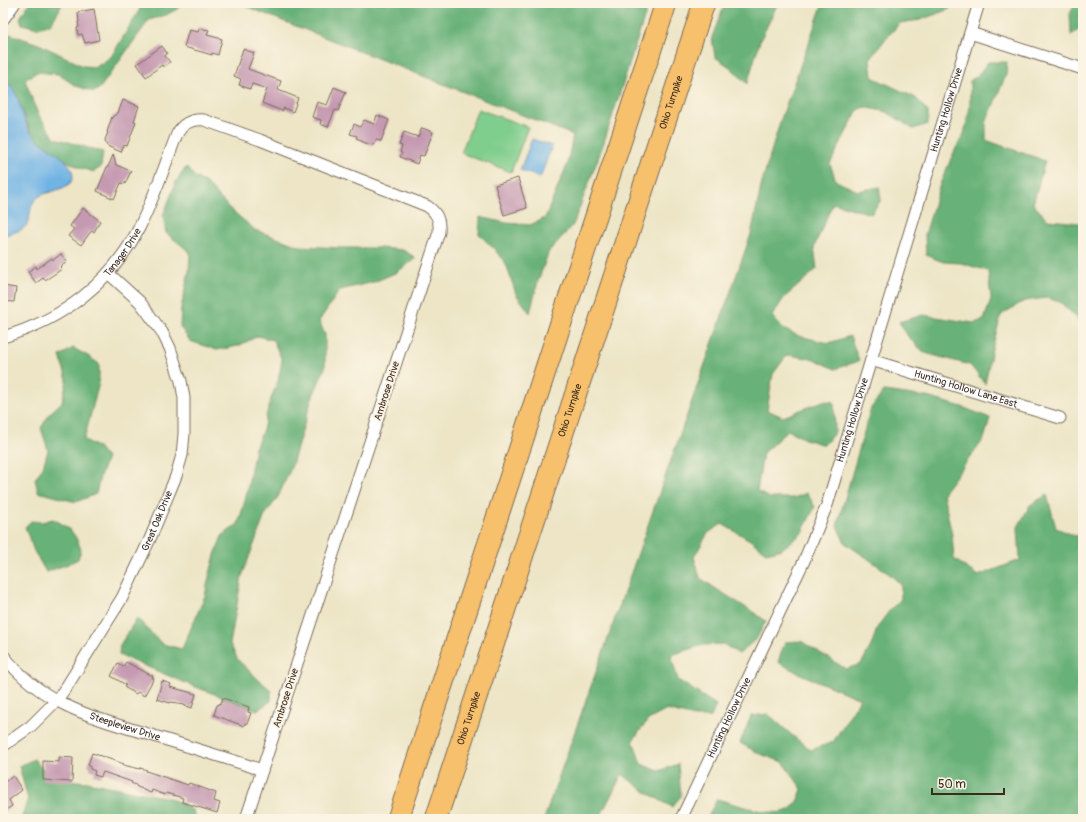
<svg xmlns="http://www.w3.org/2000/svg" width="1086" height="822" font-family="Pangolin,sans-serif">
<rect width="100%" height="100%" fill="#fcf5e5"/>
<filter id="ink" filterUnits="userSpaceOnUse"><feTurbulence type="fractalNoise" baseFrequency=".025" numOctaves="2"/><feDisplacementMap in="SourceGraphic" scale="8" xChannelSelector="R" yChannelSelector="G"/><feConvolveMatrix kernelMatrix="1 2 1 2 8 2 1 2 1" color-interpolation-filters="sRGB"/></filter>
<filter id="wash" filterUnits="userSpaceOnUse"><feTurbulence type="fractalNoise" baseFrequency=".012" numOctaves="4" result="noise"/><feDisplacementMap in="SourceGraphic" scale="16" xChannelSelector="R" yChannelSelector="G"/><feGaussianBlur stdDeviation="0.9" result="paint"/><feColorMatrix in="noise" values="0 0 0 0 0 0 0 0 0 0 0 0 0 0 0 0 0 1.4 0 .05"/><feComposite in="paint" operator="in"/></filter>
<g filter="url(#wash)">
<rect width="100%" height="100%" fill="#ede5c6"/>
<!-- green -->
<path fill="#80ce8d" stroke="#5e7c56" d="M478 109 528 127 511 172 461 153Z"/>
<!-- forest -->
<path fill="#68b178" stroke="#526e4b" d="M29 3H63L51 24 38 28 22 24 20 18Z
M138 3H180L179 8 166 15 149 20 100 88 94 92 76 86 58 74 37 72 25 80 38 114 55 138 103 152 101 167 94 172 80 168 65 160 32 135 15 92 10 84 3 80V39L7 33 41 45 83 66 96 67 111 57 140 9Z
M237 3H649L603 145 573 225 549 251 538 281 530 313 516 294 506 264 495 250 479 234 480 217 506 223 530 225 545 218 567 165 573 135Z
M725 3H778L760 41 747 84 730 67 715 57 712 37Z
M823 3H945L950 9 920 20 900 23 887 37 870 59 872 77 916 98 928 112V124L913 129 887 112 864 107 857 111 830 164 836 181 858 191 879 187 881 200 871 214 833 203 814 247 817 269 784 298 772 316 783 329 799 336 829 343 850 336 859 361 835 369 814 359 787 355 773 374 767 410 783 417 823 401 834 402 835 432 824 445 805 439 788 430 763 453 757 491 770 498H794L807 493 815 507 801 534 782 549 767 553 750 540 722 524 708 533 694 557 700 578C721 593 744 605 766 621L757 638 739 654 723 644 703 645 671 655 678 680 716 705 711 717H694L667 710 648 720 633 740 641 764 659 771 678 764 681 796 672 807 646 792 622 774 599 819H544L751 234 762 182 781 119Z
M1075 3H1083V27L1071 35 1070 14Z
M988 62H1007L1006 75 986 123V140C1006 148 1026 153 1045 161L1033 204 1048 220 1080 223 1083 221V329L1077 318 1060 302 1047 298 1024 301 1001 315 992 349 985 384 970 365 925 353 909 338 899 322 923 315 974 323 984 320 991 299 988 271 961 263 943 262 926 255 925 235 940 184 955 150 964 134 970 107V81L978 75Z
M186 167 195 177 206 183 229 208 255 230 299 246 343 248H380L403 250 416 258 397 272 374 282 340 290 319 321 325 335V368L312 398 291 468 278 497 265 515 242 576 230 644 238 660 259 680 271 690V701L257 710 193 686 119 655 120 645 137 618 162 644 182 649 205 596 208 581 215 555 222 536 238 524 245 501 255 448 263 430 269 404 278 381 282 360 273 340 258 336 238 346 217 350 190 341 180 327 181 308 189 271 190 252 166 233 163 216 176 182Z
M73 348 88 356 99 364V383L84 440 99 448 107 458 100 477 96 494 76 502 38 492 35 479 43 467 48 450 41 428 50 413 62 402 67 380 60 356Z
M884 391 927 397 962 407 990 418 984 439 943 493 952 535 954 559 978 576 1020 560 1018 527 1030 505 1047 495 1056 528 1076 536 1083 535V819H707L717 799C732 803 773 817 786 811 796 807 799 798 802 789L783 762 760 754 740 743 751 716 768 714 793 736 811 750 833 742 860 699 798 673 778 662 785 642 801 641 846 669 861 664 871 646 878 626 890 610 901 599V584L883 569 845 543 837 526 871 408Z
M53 519C70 528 75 532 81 550L78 559 68 564 46 572 34 551 25 527 31 521 42 522Z
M34 759 50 779 87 782 138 792 170 798 192 810 196 819H21L28 799 19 766Z"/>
<!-- water -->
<path fill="#70b3e5" stroke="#566e82" d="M3 80C23 90 19 119 33 135 44 148 72 157 73 176 73 191 44 190 36 199 25 211 36 227 15 232 11 234 7 235 3 234Z
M532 139 552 146 540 178 520 170Z"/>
<g id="blocks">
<!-- building -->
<path fill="#c499b1" d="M94 9 99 40 85 43 82 34 78 35 77 28 79 27 78 22H79L78 12Z
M199 28 209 30 207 35 222 39 218 55 212 53V55L184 47 189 30 198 32Z
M162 46 167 53 165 56 170 62 163 67 162 65 146 77 137 64Z
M243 49 254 53 248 69 281 81 278 90 298 98 293 112 284 108 282 111 262 103 267 89 252 84 250 89 239 85 241 79 234 76Z
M334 87 346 92 338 111 335 110 328 127 320 124 321 120 312 117 317 102 327 105Z
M123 100 139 106 134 121 136 122 127 146 124 145 121 152 107 146 105 140 108 132H107L112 117 118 113Z
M377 115 389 120 381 141 376 140 373 145 368 144 361 141V140L356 138 357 136 350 134 354 124 360 127 364 120 374 124Z
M422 128 433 132 424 156 420 155 417 164 400 157 402 153 400 152 402 146 399 145 404 132 418 137Z
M113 155 116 165 131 171 125 184 121 183 114 199 97 191 107 167H108Z
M518 178 527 208 504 215 495 185Z
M83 208 100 221 94 232 92 231 89 234 81 245 68 236 74 229 70 226Z
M61 254 67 262 60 267 62 269 50 277 45 280 43 278 36 283 28 272 36 266 37 269 52 258 53 260Z
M3 286 16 288 14 302 3 301Z
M126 662 145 672 153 676 152 678H154L144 696 138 692 136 694 124 687 126 685 111 676 118 663 123 667Z
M162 681 171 684 170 687 196 694 192 708 178 703 171 702 170 703 157 699Z
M223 698 249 707 248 712 251 713 247 724 245 723 244 726 214 715 217 705 221 703Z
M92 753 124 764 123 765 140 769V768L147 770 146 771 188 785 189 783 216 793 214 801 220 803 217 813 182 802 183 798 166 793 165 795 152 790 151 793 143 790V789L137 787 136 785 131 783 132 782 103 772 101 777 94 775 95 771 90 769V766L88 765Z
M59 757 73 758 72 782 43 780V761L59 762Z
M13 776 22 790 9 800 12 806 3 812V783Z"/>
</g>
</g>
<g filter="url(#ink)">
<use href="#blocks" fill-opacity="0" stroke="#796b59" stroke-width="1"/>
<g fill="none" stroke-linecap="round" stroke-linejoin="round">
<defs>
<g id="minor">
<path d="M970 33 1083 69"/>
<path id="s1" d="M3 337C62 320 111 283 139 228 154 198 165 165 177 134 183 123 191 119 204 120L260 140 427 206C437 213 440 220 439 232L246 819"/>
<path id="s2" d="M871 360 1060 418"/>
<path id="s3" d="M3 655C43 706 95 718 154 736 190 747 226 758 262 770"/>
<path id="s4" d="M3 746 31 726 56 701 67 686 122 598 150 539 176 476 182 455 184 434V398L181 381 170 348 162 332 140 302 108 273"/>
<path id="s5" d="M681 819 804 561 827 505 979 3"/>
</g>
<path id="tertiary" d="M3 17 13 3"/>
<g id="motorway">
<path d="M398 819 666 3"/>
<path id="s6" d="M436 819 704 3"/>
</g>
</defs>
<!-- minor casing -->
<use href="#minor" stroke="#796b59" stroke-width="13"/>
<!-- tertiary casing -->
<use href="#tertiary" stroke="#796b59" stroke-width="16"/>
<!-- motorway casing -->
<use href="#motorway" stroke="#796b59" stroke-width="23"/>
<!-- minor -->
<use href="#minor" stroke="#fff" stroke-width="11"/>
<!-- tertiary -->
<use href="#tertiary" stroke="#fff" stroke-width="14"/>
<!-- motorway -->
<use href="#motorway" stroke="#f7c06c" stroke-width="21"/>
</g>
</g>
<g text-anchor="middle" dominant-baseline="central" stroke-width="4" stroke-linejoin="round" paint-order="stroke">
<!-- street labels -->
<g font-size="10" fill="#3b2a1e" stroke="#fcf5e5">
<text stroke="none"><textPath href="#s6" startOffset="754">Ohio Turnpike</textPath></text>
<text stroke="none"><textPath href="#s5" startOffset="759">Hunting Hollow Drive</textPath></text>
<text stroke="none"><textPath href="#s1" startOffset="150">Tanager Drive</textPath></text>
<text stroke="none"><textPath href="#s2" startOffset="99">Hunting Hollow Lane East</textPath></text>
<text transform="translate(387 391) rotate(-72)">Ambrose Drive</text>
<text stroke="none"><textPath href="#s6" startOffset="430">Ohio Turnpike</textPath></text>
<text stroke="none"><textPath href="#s5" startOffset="435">Hunting Hollow Drive</textPath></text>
<text stroke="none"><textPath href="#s4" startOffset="277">Great Oak Drive</textPath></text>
<text transform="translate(286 698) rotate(-72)">Ambrose Drive</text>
<text stroke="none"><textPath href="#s5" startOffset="112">Hunting Hollow Drive</textPath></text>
<text stroke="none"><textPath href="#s6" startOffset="106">Ohio Turnpike</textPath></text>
<text stroke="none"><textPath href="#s3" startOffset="144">Steepleview Drive</textPath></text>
</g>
</g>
<!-- margin -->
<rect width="1086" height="822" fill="none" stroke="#fcf5e5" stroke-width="16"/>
<!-- scale -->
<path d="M932 788v6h72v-6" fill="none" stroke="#3b2a1e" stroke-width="2"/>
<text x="938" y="788" font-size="12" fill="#3b2a1e" stroke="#fcf5e5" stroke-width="3" paint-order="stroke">50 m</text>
</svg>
